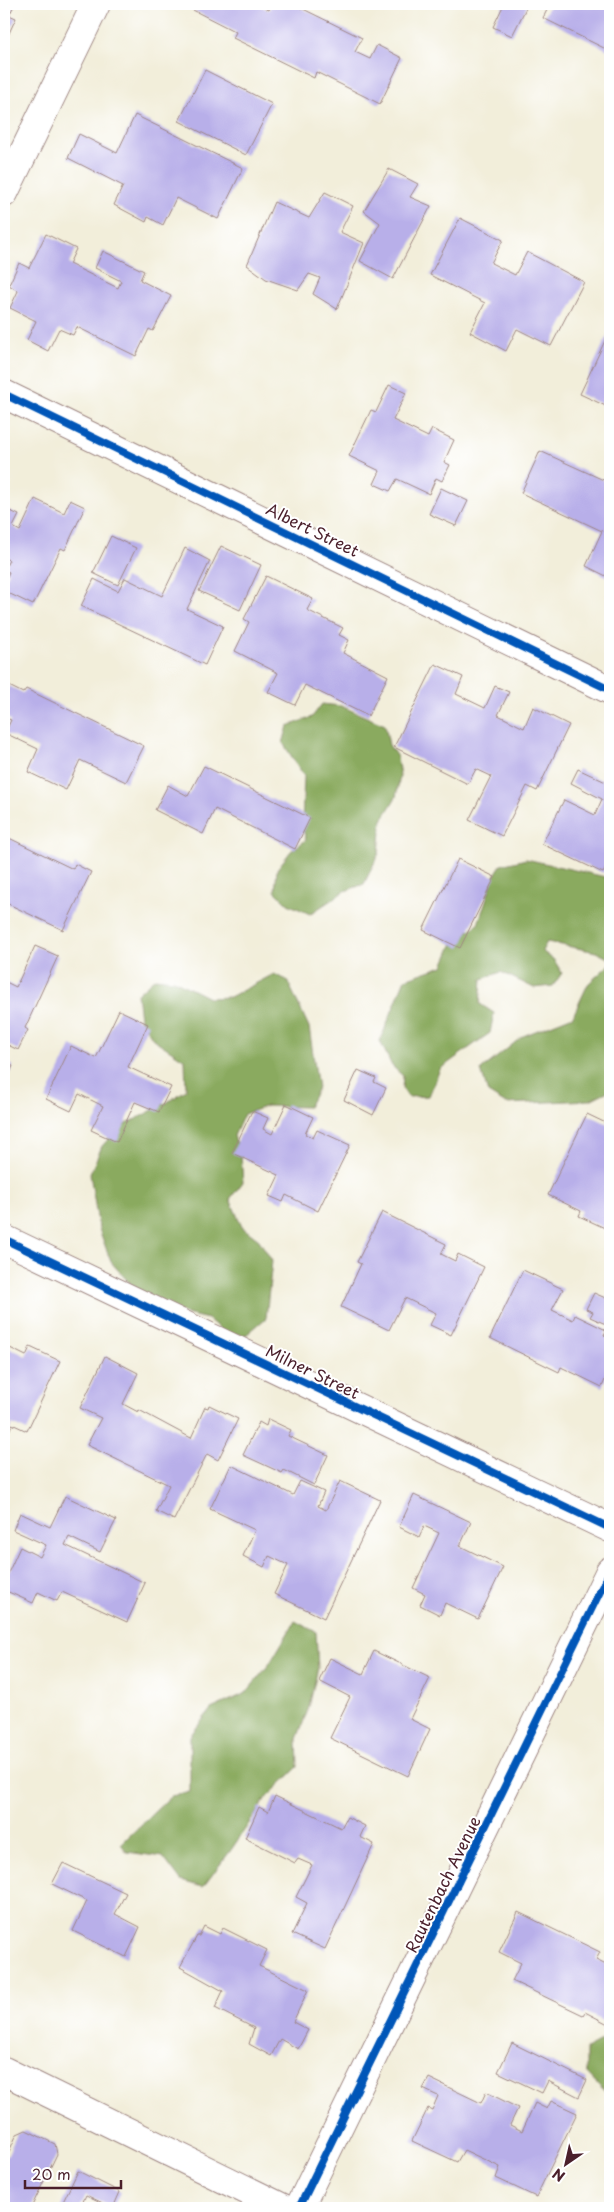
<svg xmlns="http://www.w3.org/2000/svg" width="614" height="2212" font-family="'Playpen Sans',sans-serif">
<rect width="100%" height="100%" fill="#fff"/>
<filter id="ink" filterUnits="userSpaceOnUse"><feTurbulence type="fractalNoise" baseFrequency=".02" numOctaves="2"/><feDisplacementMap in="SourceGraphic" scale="10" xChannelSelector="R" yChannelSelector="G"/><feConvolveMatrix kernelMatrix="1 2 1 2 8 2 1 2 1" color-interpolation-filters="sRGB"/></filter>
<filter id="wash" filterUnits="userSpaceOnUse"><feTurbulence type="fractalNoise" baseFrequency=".0096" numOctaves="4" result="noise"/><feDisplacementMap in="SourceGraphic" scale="20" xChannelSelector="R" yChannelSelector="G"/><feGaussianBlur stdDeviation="1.12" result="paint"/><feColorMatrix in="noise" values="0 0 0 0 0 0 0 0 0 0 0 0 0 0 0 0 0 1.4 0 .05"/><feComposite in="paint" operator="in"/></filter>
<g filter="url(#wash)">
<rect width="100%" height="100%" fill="#f2eeda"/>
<!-- forest -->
<path fill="#8aaa5e" stroke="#6a6444" d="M322 704 341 706 385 725 389 745 397 757 400 776 396 797 382 820 379 853 364 884 345 891 310 914 288 904 275 891 277 869 291 851 306 840 302 825 304 776 283 743 288 726 312 717Z
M526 859 610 878V959L596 952 547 942 542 951 554 960 562 973 553 986 534 988 501 972 482 979 480 1004 494 1013 490 1033 440 1069 429 1096 408 1097 402 1088 403 1076 392 1066 380 1041 405 979 443 966 453 943 478 924 494 876 501 865Z
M610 964V1090L590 1100 506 1104 488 1093 481 1070 523 1036 573 1016 588 984Z
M274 974 287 980 309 1027 318 1088 308 1107 267 1106 244 1114 234 1136 241 1154 243 1182 230 1199 242 1227 259 1240 272 1261 266 1318 246 1335 225 1333 208 1319 186 1314 139 1294 111 1262 99 1229 90 1174 102 1146 119 1128 166 1103 186 1090 185 1060 153 1039 140 1018 137 994 155 978 174 980 209 998 230 997Z
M295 1621 316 1632 318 1668 309 1707 297 1739 298 1767 267 1797 231 1850 203 1887 181 1881 163 1857 127 1852 121 1844 171 1796 190 1792V1736L211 1709 246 1693 270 1663Z
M610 2036V2092H605L586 2072V2049Z"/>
<g id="blocks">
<!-- building -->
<path fill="#b8afe9" d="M4 4H15L9 15 16 18 4 44Z
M192 4H256L269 10 272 4H293L362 38 355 52 370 59 377 45 402 58 380 104 316 72 314 78 233 38 236 32 189 8Z
M504 4H528L512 36 493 27Z
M550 4H610V51L543 18Z
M205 70 272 104 246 155 179 121Z
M135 115 243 168 218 219 176 198 163 225 148 217 146 222 114 205 123 186 68 158 79 134 117 153Z
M389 169 418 184 410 197 431 206 393 279 360 261 380 223 364 211Z
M325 192 353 206 340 232 364 243 337 309 313 294 320 278 309 274 298 290 266 279 247 265 274 202 309 218Z
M460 218 503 240 491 263 515 275 527 252 584 282 551 346 517 329 506 351 470 332 485 303 430 275Z
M46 234 76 249 69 264 118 288 121 281 95 268 103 251 144 271 140 280 171 296 153 331 149 329 136 356 77 327 73 335 59 329 48 351 27 340 36 321 10 308 18 291 9 285 19 263 29 268Z
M610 330V408L580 394Z
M389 385 406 393 393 420 428 437 432 429 454 440 444 462 450 465 442 481 436 478 429 494 397 479 390 491 374 484 380 471 349 456 371 410 376 412Z
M540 451 610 483V578L586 566 602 531 521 493Z
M441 488 468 501 456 526 429 514Z
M35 499 64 513 70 500 85 507 65 550 61 548 33 605 4 591V583L9 572 4 570 9 560 4 558V508L19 515 13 527 20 531Z
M111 536 136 548 118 585 93 573Z
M221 546 261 565 240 610 199 591Z
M185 548 210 561 187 609 223 626 205 665 81 606 94 579 118 591 125 578 162 596Z
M266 576 313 599 307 610 343 628 339 635 349 640 343 653 388 676 368 716 305 685 295 705 268 692 278 673 235 651 249 622 244 619Z
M435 664 463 677 456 694 485 708 495 686 509 692 498 715 524 728 533 707 569 725 537 791 527 786 502 836 469 820 491 776 476 769 468 784 394 747Z
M9 686 23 693 26 689 144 746 126 782 80 760 66 790 28 772 38 749 5 733 11 720 4 717V698Z
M204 766 310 818 295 849 215 809 203 834 155 810 168 785 188 796Z
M578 769 610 784V867L607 866 603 873 542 844 564 800 595 815 602 799 571 783Z
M4 831 9 833 7 837 73 869 75 864 91 872 63 930 4 902Z
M458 859 495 877 460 948 423 930Z
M35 946 58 956 25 1028 28 1030 18 1050 4 1043V981L16 987Z
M119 1010 148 1024 128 1067 171 1087 159 1112 135 1102 117 1142 91 1130 103 1106 79 1094 71 1111 46 1099 71 1046 96 1058Z
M4 1062 13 1066 4 1085Z
M358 1070 376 1078 374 1082 386 1088 373 1115 344 1100Z
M286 1104 313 1117 305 1134 313 1138 317 1130 350 1145 318 1211 286 1195 283 1202 269 1196 279 1175 232 1153 252 1111 268 1118 263 1129 272 1134Z
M587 1114 610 1125 609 1230 579 1216 581 1211 548 1195Z
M382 1212 446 1244 441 1254 455 1261 458 1254 484 1267 451 1335 430 1325 436 1313 405 1298 389 1330 341 1307 361 1264 357 1262Z
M523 1270 563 1289 552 1310 573 1320 575 1315 606 1330 604 1335 610 1338V1376L607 1375 602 1387 561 1367 559 1372 490 1338Z
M594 1293 610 1300V1326L590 1317 593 1312 586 1309Z
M4 1345 26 1356 30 1347 60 1361 27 1431 12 1424 8 1434 4 1432Z
M105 1356 138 1373 123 1404 138 1412 139 1410 191 1438 205 1407 208 1408 209 1405 238 1419 218 1460 207 1454 174 1520 156 1511 169 1485 87 1445 101 1418 80 1408Z
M268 1419 291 1430 288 1436 328 1455 314 1485 284 1470 282 1473 243 1455 259 1422 266 1426Z
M231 1465 293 1495 300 1481 324 1492 318 1506 326 1510 340 1481 380 1500 324 1618 274 1594 288 1565 269 1556 264 1567 243 1556 255 1530 210 1509Z
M414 1495 471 1522 460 1546 503 1567 478 1619 445 1603 440 1615 420 1605 425 1594 413 1588 439 1533 424 1526 419 1537 399 1527Z
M65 1496 116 1520 100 1552 69 1537 65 1545 145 1583 127 1622 62 1592 57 1601 38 1592 33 1603 4 1590V1582L20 1547 40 1557 46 1545 13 1530 20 1513 50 1527Z
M374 1651 430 1678 410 1719 430 1729 408 1776 330 1738 350 1697 319 1681 330 1658 363 1674Z
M275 1796 341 1828 347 1817 365 1826 360 1837 374 1844 325 1949 292 1934 307 1903 296 1897 312 1865 298 1859 295 1863 245 1838 259 1807 268 1812Z
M63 1863 126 1893 115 1914 140 1927 126 1957 73 1931 87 1901 52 1884Z
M518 1912 600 1952 596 1960 610 1967V2025L585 2012 583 2015 512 1981 521 1963 499 1952Z
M204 1926 220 1934 223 1928 267 1950 259 1966 308 1990 293 2022 308 2030 298 2049 280 2039 271 2056 249 2044 254 2028 215 2008 223 1991 180 1967 197 1936H199Z
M512 2043 587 2080 579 2097 548 2081 542 2093 498 2072Z
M429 2078 481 2103 486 2092 518 2108 510 2125 522 2131 535 2103 547 2109 551 2101 577 2113 536 2197 496 2178 500 2167 464 2150 457 2162 412 2141 428 2108 432 2110 438 2096 423 2089Z
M26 2130 55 2144 57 2154 31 2208H4V2154L7 2156 17 2134Z
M78 2171 120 2192 113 2208 86 2195 80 2208H60Z"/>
</g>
</g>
<g filter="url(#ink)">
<use href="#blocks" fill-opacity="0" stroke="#9e8682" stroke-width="1"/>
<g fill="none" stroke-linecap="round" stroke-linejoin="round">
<defs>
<path id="minor" d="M4 193 96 4
M4 394 610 690
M4 1239 610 1528
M4 2071 283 2208
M299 2208 610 1571"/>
</defs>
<!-- minor casing -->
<use href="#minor" stroke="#9e8682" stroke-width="30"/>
<!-- minor -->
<use href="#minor" stroke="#fff" stroke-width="28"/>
<defs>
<path id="cycleway" d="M4 394 610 690
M4 1239 610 1528
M299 2208 610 1571"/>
</defs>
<!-- cycleway casing -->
<use href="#cycleway" stroke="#fff" stroke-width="11"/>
<!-- cycleway -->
<use href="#cycleway" stroke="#0057b8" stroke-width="8"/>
</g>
</g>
<g text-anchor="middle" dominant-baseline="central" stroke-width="4" stroke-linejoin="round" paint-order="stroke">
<!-- street labels -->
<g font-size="16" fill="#4a1f2b" stroke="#fff">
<text transform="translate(313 529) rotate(26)">Albert Street</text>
<text transform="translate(313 1371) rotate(26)">Milner Street</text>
<text transform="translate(442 1884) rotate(-64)">Rautenbach Avenue</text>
</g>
</g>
<!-- margin -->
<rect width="614" height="2212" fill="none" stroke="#fff" stroke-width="20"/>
<!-- north arrow -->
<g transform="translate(566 2164) rotate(214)" stroke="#ffffff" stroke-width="4" paint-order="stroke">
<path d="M0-4L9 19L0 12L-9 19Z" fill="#4a1f2b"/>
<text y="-8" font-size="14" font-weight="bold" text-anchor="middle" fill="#4a1f2b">N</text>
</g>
<!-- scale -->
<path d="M25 2180v8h96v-8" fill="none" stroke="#4a1f2b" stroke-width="2.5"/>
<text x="32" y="2180" font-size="15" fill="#4a1f2b" stroke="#ffffff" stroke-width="4" paint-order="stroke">20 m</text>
</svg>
